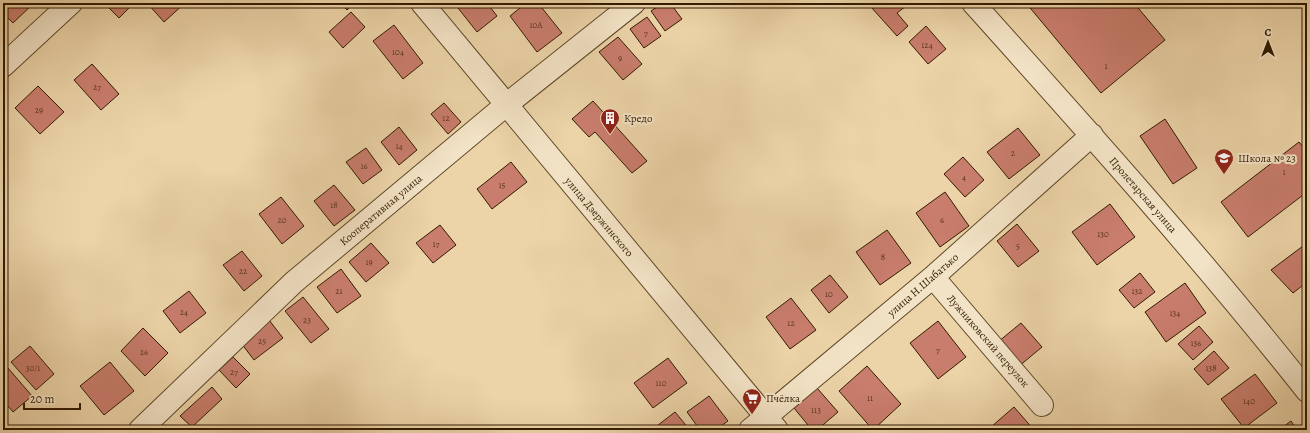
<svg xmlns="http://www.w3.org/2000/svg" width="1310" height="433" viewBox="0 0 1310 433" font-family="Alegreya,serif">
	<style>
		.building { fill: #c97d6d; stroke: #311b00 }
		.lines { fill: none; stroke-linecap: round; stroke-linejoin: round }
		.minor-casing { stroke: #60492a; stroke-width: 24 }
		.minor { stroke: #f3e3c6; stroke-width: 22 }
		.labels { text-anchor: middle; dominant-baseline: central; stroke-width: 4; stroke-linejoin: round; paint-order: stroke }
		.number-label { font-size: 9px; fill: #57341b }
		.poi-label { font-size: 11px; fill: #311b00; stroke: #f3e3c6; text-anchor: start }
		.street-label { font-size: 11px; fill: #311b00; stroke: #f3e3c6 }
	</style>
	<rect width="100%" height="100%" fill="#ecd4a8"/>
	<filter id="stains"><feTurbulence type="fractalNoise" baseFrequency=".005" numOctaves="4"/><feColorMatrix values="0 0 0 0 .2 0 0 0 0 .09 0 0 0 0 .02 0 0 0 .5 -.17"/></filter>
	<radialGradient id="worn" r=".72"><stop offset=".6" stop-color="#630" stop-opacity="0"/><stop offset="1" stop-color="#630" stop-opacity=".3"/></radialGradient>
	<path class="building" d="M3 3H34L13 23 3 13Z
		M104 3H134L119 18Z
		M149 3H185L164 22 148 4Z
		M340 3H354L347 10Z
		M454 3H487L497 16 477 32Z
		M526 3H538L562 33 537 52 510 16Z
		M663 3H670L682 19 665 31 651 11Z
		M876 3H903L906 6 897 13 908 26 897 36 871 7Z
		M1026 3H1134L1165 40 1101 93Z
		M351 12 365 27 343 48 329 32Z
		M647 17 661 36 644 48 630 29Z
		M394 25 423 63 403 79 373 41Z
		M926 26 946 49 928 64 909 42Z
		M618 37 642 64 623 80 599 52Z
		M92 64 119 94 101 110 74 80Z
		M38 86 64 112 40 134 15 108Z
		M593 101 647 161 632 173 595 132 589 137 572 119Z
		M444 103 461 122 448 134 431 114Z
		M1165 119 1197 168 1173 184 1140 136Z
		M399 127 417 150 399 165 381 142Z
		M1018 128 1040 155 1009 179 987 152Z
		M1299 142 1307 152V192L1248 237 1221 202Z
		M366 148 382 170 363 184 346 162Z
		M963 157 984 180 965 197 944 174Z
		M511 162 527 182 492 209 477 189Z
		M334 185 355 210 334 226 314 201Z
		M945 192 969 226 940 247 916 213Z
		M281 197 304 226 282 244 259 214Z
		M1110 204 1135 237 1097 265 1072 232Z
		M1017 224 1039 251 1018 267 997 241Z
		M440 225 456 245 433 263 416 243Z
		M887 230 911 263 880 285 856 252Z
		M371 243 389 263 366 282 349 262Z
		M1307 243V282L1293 293 1271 270Z
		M242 251 262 276 244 291 223 265Z
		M341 269 361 296 337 313 317 287Z
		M1140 273 1155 292 1134 308 1119 290Z
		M830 275 848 297 829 313 811 290Z
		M1185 283 1206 313 1166 342 1145 312Z
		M189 291 206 313 180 333 163 311Z
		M303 297 329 329 311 343 285 311Z
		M791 298 816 330 790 349 766 317Z
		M269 320 283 338 254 360 241 343Z
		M938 321 966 357 938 379 910 343Z
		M1021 323 1042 347 1018 367 998 342Z
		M1199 326 1213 342 1193 360 1178 344Z
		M143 328 168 353 145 376 121 351Z
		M30 346 54 374 36 390 11 362Z
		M1214 351 1229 368 1208 385 1194 369Z
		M233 357 250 374 236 388 219 370Z
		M668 358 687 383 653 408 634 383Z
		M110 362 134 391 104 415 80 386Z
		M867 366 901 404 873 430 839 391Z
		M8 368 32 396 13 412 3 400V372Z
		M1255 374 1277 403 1244 428 1221 399Z
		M212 387 222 399 192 427 180 416Z
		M817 388 838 412 817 430H812L794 408Z
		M709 396 728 421 715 430H700L687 412Z
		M1014 407 1034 430H993L991 427Z
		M675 412 690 430H654L653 429Z
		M1291 421 1297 430H1279Z"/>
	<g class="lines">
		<g class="minor-casing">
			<path id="minor" d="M422 3 777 430
				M973 3C1087 130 1201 257 1307 391
				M3 66 71 3
				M933 277 1042 405
				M140 430 294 282 506 105 634 3
				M750 430 933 277 1092 135"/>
		</g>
		<use href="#minor" class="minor"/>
	</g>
	<defs>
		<g id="building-pin" transform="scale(1)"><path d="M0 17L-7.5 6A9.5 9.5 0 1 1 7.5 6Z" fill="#8f2418" stroke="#f3e3c6"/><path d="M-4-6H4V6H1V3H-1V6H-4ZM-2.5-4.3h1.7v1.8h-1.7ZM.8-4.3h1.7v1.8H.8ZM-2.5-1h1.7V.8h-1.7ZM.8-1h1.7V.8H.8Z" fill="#fff"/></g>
		<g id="school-pin" transform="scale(1)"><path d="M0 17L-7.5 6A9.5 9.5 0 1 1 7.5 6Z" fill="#8f2418" stroke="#f3e3c6"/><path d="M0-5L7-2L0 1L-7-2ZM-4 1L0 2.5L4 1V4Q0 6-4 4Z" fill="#fff"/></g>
		<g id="supermarket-pin" transform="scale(1)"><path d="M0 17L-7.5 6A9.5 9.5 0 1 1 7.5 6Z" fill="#8f2418" stroke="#f3e3c6"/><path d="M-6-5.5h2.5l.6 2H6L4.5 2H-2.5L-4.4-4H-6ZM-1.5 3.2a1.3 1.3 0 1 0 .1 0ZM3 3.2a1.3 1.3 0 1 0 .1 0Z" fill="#fff"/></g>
	</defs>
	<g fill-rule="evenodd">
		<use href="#building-pin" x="610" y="118"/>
		<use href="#school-pin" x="1224" y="158"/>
		<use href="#supermarket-pin" x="752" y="398"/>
	</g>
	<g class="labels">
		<g class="number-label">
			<text x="536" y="25">10А</text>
			<text x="646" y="33">7</text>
			<text x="927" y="45">124</text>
			<text x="398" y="52">104</text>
			<text x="620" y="58">9</text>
			<text x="1106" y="66">1</text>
			<text x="97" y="87">27</text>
			<text x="39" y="110">29</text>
			<text x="446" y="118">12</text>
			<text x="399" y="146">14</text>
			<text x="1013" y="153">2</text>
			<text x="364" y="166">16</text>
			<text x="1284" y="172">1</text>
			<text x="964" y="177">4</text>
			<text x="502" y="185">15</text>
			<text x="334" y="205">18</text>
			<text x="282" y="220">20</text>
			<text x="942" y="220">6</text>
			<text x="1103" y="234">130</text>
			<text x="436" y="244">17</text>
			<text x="1018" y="246">5</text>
			<text x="883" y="257">8</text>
			<text x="369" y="262">19</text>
			<text x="243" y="271">22</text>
			<text x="339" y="291">21</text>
			<text x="1137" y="291">132</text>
			<text x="829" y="294">10</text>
			<text x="184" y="312">24</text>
			<text x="1175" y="313">134</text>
			<text x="307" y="320">23</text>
			<text x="791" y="323">12</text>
			<text x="262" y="341">25</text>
			<text x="1196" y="343">136</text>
			<text x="938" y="350">7</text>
			<text x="144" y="352">26</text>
			<text x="33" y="368">30/1</text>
			<text x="1211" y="368">138</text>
			<text x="234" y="372">27</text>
			<text x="661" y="383">110</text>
			<text x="870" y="398">11</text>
			<text x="1249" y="401">140</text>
			<text x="816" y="410">113</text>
		</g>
		<g class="poi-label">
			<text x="624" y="118">Кредо</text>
			<text x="1238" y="158">Школа № 23</text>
			<text x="766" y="398">Пчёлка</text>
		</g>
		<g class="street-label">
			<text transform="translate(1143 195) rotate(49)">Пролетарская улица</text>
			<text transform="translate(381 210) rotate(-40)">Кооперативная улица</text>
			<text transform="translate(599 217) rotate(50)">улица Дзержинского</text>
			<text transform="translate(923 285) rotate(-41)">улица Н.Шабатько</text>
			<text transform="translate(988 341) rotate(49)">Лужниковский переулок</text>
		</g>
	</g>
	<rect width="1310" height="433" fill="none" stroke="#ecd4a8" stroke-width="16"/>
	<rect x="4" y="4" width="1302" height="425" fill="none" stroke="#311b00" stroke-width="2"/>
	<rect x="8" y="8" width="1294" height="417" fill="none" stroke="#311b00"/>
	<g transform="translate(1268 42)" stroke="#f3e3c6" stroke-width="3" paint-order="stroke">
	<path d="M0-3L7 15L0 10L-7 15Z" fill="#311b00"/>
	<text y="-6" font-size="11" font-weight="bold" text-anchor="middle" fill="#311b00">С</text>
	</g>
	<path d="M24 403v6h56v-6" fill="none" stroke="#311b00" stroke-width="2"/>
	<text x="30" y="403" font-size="12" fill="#311b00" stroke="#f3e3c6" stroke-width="3" paint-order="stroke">20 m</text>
	<rect width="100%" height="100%" filter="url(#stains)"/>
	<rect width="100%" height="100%" fill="url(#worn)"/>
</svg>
